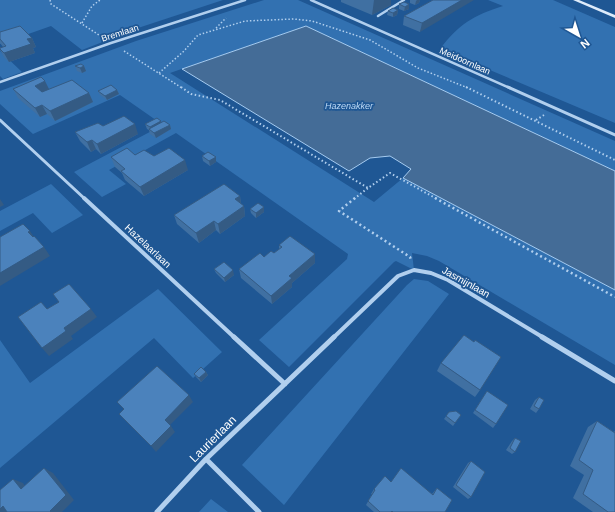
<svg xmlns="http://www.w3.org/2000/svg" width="615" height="512" viewBox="0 0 615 512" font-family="Arial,sans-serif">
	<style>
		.green { fill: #3271b1 }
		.water { fill: #446c97; stroke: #a5cbf0 }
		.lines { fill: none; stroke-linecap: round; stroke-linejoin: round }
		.path-far2 { stroke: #b1cfee; stroke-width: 1.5; stroke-dasharray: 1.5 2; stroke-linecap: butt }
		.path-far1 { stroke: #b1cfee; stroke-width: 2; stroke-dasharray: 1.5 2.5; stroke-linecap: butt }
		.path { stroke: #b1cfee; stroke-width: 2.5; stroke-dasharray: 2 3; stroke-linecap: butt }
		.minor-far3 { stroke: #b1cfee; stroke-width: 2.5 }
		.minor-far2 { stroke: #b1cfee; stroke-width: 3 }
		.minor-far1 { stroke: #b1cfee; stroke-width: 4 }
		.minor { stroke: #b1cfee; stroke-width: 5 }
		.secondary { fill: #deebfa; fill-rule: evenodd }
		.wall { fill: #4070a2 }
		.shaded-wall { fill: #345b84 }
		.building { fill: #4b82bc; stroke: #345b84 }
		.labels { text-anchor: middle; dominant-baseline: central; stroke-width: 3.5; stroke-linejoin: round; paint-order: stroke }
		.far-street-label { font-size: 9px; fill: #fff; stroke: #1f5794 }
		.far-water-label { font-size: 9px; font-style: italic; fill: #bdd9f5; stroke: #1f5794 }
		.street-label { font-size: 10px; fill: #fff; stroke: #1f5794 }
		.near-street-label { font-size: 12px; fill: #fff; stroke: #1f5794 }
	</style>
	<rect width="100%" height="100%" fill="#1f5794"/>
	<path class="green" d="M0 0H223L141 27 82 50 51 26 0 44Z
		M264 0H298L615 141V171L306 26 170 73 374 202 403 178 615 290V365L439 261 427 256 412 253 414 270 396 261 394 262 289 367 259 340 347 259 348 254 176 133 109 170 126 184 102 197 74 172 163 125 120 95 33 134 0 104V91L136 41Z
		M488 0H553L615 27V123L440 49C459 24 474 15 503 6Z
		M0 51 22 72 3 79 0 76Z
		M51 184 83 215 52 233 33 213 0 231V211Z
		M414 279 428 281 449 294 284 505 242 465 407 285Z
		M158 289 222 352 193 378 154 338 0 468V340L30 383Z
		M211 499 228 512H199Z"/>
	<path class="water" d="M306 26 615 171V290L403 178 411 169 390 156 370 158 349 171 182 69Z"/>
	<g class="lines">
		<path class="path-far2" d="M50 0 51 4 99 35
			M82 23 92 6 100 0
			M216 28 226 18
			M124 51 182 88
			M159 73 184 51 198 35 245 21 294 19 312 21 370 40 418 68 468 88"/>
		<path class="path-far1" d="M181 87 191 94 220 100 368 188 390 173 437 199
			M466 87 615 160
			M536 120 544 115
			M354 199 368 188"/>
		<path class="path" d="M355 198 339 211 410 257 411 260
			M435 198 615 297"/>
		<path class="minor-far3" d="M311 0 510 88
			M378 16 404 0
			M0 82 111 43 245 0"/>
		<path class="minor-far2" d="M508 87 615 135
			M0 120 85 199"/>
		<path class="minor-far1" d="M84 198 235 338
			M333 338 398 276 414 270 431 273 448 280 544 338"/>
		<path class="minor" d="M234 337 285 384
			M542 337 615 381
			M206 459 259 512
			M157 512 206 459 334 337"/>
		<path class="secondary" d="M573 0H579L615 15V18Z"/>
	</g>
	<path class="wall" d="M341 0H391V5L372 15 341 2Z
		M410 0H420L419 3 415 5 410 3Z
		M433 0 420 32 403 25 404 16Z
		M399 4H409V9L404 11 399 9Z
		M398 10 397 15 393 17 387 15 388 11Z
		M0 32 32 38 36 47 33 48 35 53 9 62 4 57 0 50V48L3 47 0 43Z
		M75 66H84L86 71 82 73 77 71Z
		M13 89H49L89 93 93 102 55 121 47 114 40 117 18 98Z
		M117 90 119 94 107 100 100 95 98 91Z
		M161 121V122L170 125 171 129 156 138 150 134 149 130 147 129 145 124Z
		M103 126 138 134 101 154 96 149 91 152 80 141 75 132Z
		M135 155 154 156 188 170 144 196 125 180 122 173 115 167 111 157Z
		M202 156 216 162 210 166 203 161Z
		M240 196 241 204 244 206 245 216 220 234 216 230 199 243 177 224 174 215Z
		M250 209 264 212 256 218 251 213Z
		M279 245 315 254V263L292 283V287L272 304 241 278 239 269 264 257 274 253 279 249Z
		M214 269 234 275 225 282 216 273Z
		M441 363 480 390 475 397 437 371Z
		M206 372 208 375 201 382 196 377 194 374Z
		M487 391 496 424 493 428 473 413Z
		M539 397V409L536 413 530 409 535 400Z
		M449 412 461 415 453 426 444 419Z
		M597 421 614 432 615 431V512H593L573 498 584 475 570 466 588 427Z
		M515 438V452L512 454 506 450 512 441Z
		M471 461V497L468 499 453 487 468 463Z
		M391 482 432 494 437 488 445 512H374L366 505 372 494H371L374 489Z"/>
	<path class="shaded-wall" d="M374 0H391V5L372 15Z
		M417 0H420L419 3 415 5 416 1Z
		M462 0H474L420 32 422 23Z
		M409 4V9L404 11 405 7Z
		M398 10 397 15 393 17V13Z
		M32 38 36 47 33 48 35 53 9 62 4 53 27 39Z
		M84 66 86 71 82 73 80 68Z
		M45 81 50 91 40 95 35 86Z
		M117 90 119 94 107 100 105 96Z
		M89 93 93 102 55 121 50 111Z
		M42 105 47 114 40 117 35 108Z
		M161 121 162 126 151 130 150 127Z
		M135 124 138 134 101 154 97 144Z
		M170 125 171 129 156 138 154 133Z
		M92 140 96 149 91 152 87 142Z
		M216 157V162L210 166 209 161Z
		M185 160 188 170 144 196 140 187Z
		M240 196 241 205 235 199Z
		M0 199 4 205 0 207Z
		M244 206 245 216 220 234 218 224Z
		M264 207V212L256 218V213Z
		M214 221 216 230 199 243 196 233Z
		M30 231 36 240 35 241 28 232Z
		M44 247 50 256 0 286V273Z
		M315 254V263L292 283V287L272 304 271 296 289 276Z
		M233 270 234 275 225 282 224 278Z
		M91 309 97 317 71 336 73 339 49 356 42 348 64 328Z
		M206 372 208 375 201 382 199 378Z
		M189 395 193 402 169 426 165 420Z
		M171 426 175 432 156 452 151 446Z
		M44 468 53 473 74 500 62 512H51L50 511Z
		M13 479 23 483 30 494 21 489Z
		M3 506 11 512H0V509Z"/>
	<path class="building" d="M433 0H462L422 23 404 16Z
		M404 2 409 4 405 7 399 4Z
		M393 8 398 10 393 13 388 11Z
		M20 26 32 38 27 39 31 44 4 53 0 49V48L6 46 0 39V32Z
		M81 64 84 66 80 68 75 66Z
		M41 77 45 81 35 86 42 92 72 80 89 93 50 111 42 105 35 108 13 89Z
		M111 85 117 90 105 96 98 91Z
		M124 116 135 124 97 144 92 140 87 142 75 132 98 123 103 126Z
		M157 118 161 121 150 127 145 124Z
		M164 121 170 125 154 133 149 129Z
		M127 148 135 155 144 150 154 156 169 148 185 160 140 187 121 171 125 169 111 157Z
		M208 152 216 157 209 161 202 156Z
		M224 184 240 196 235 199 244 206 218 224 214 221 196 233 174 215Z
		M258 203 264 207 256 213 250 209Z
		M23 224 30 231 28 232 33 237 34 236 44 247 0 273V237Z
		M290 236 315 254 289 276 292 278 271 296 239 269 260 253 264 257 271 251 274 253 282 247 279 245Z
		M224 262 233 270 224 278 214 269Z
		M69 284 91 309 64 328 66 331 42 348 18 317 41 302 47 309 59 302 53 294Z
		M464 335 474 342 475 340 501 357 480 390 441 363Z
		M157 366 189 395 165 420 171 426 151 446 119 414 124 409 117 402Z
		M201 367 206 372 199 378 194 374Z
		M487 391 508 405 496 424 475 410Z
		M539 397 544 400 539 409 534 406Z
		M456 411 461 415 455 423 446 416 449 412Z
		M597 421 615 433V512H608L583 494 593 470 579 460Z
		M515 438 521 441 515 452 510 448Z
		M471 461 485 472 471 497 456 485Z
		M44 468 66 495 50 511 51 512H7L3 506 0 509V490L13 479 21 489Z
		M401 468 433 495 437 488 452 500 445 512H393L392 511 391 512H380L368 501 375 490 374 489 385 476 391 482Z"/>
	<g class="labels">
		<g class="far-street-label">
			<text transform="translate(120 33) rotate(-18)">Bremlaan</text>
			<text transform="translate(465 61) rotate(24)">Meidoornlaan</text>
		</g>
		<g class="far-water-label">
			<text x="349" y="106">Hazenakker</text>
		</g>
		<g class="street-label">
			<text transform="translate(148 246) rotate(43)">Hazelaarlaan</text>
			<text transform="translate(466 282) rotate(29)">Jasmijnlaan</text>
		</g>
		<g class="near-street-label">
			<text transform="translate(213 439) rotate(-45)">Laurierlaan</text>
		</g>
	</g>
	<g transform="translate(579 36) rotate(141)" stroke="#1f5794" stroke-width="3" paint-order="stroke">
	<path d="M0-3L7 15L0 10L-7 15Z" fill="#ffffff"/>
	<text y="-6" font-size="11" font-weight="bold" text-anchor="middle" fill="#ffffff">N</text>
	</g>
</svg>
